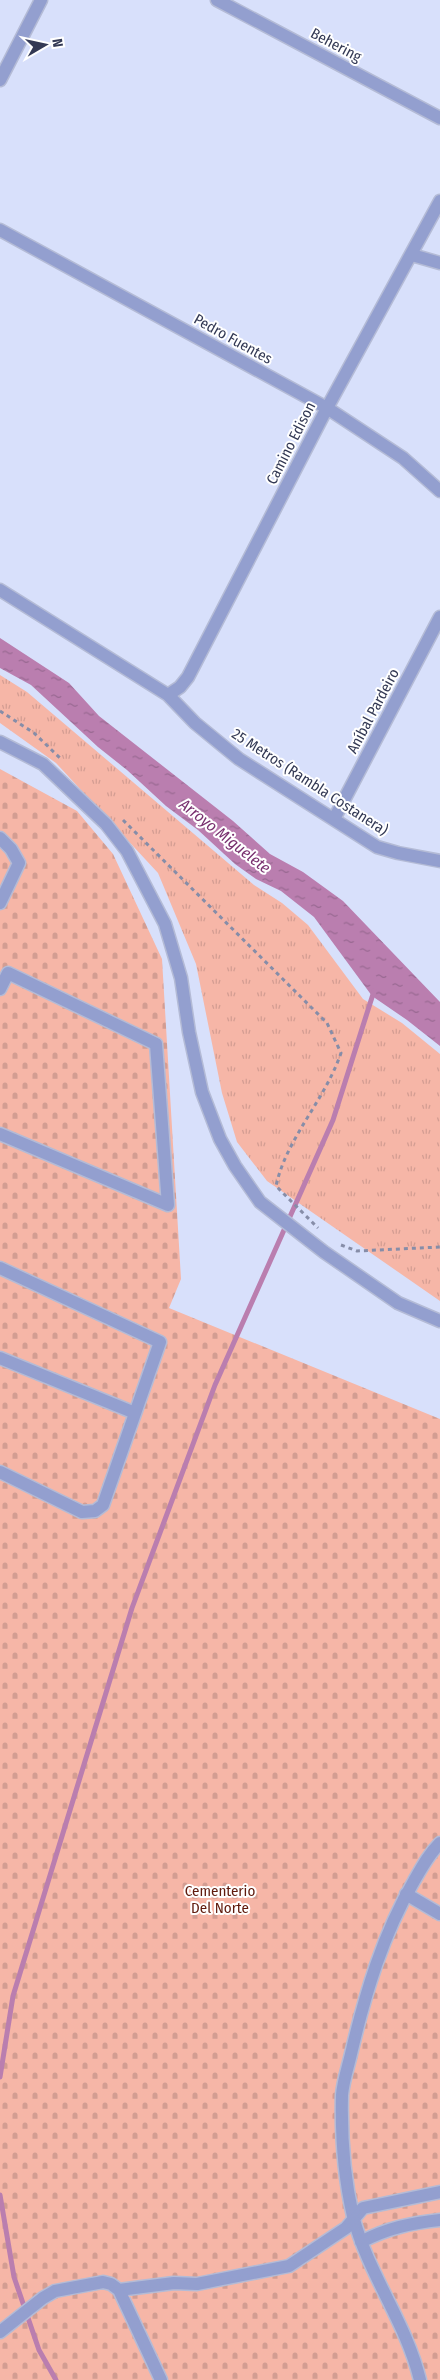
<svg xmlns="http://www.w3.org/2000/svg" width="440" height="2380" viewBox="0 0 440 2380" font-family="'Fira Sans Condensed',sans-serif">
	<style>
		.grass { fill: url(#grass-tufts) }
		.cemetery { fill: url(#cemetery-stones) }
		.water { fill: url(#water-ripples) }
		.lines { fill: none; stroke-linecap: round; stroke-linejoin: round }
		.stream { stroke: #ba7eaf; stroke-width: 5 }
		.minor-casing { stroke: #b4bbd6; stroke-width: 15 }
		.path { stroke: #868da8; stroke-width: 3; stroke-dasharray: 4 4; stroke-linecap: butt }
		.minor { stroke: #939fcf; stroke-width: 12 }
		.labels { text-anchor: middle; dominant-baseline: central; stroke-width: 4; stroke-linejoin: round; paint-order: stroke }
		.street-label { font-size: 15px; fill: #333954; stroke: #fff }
		.park-label { font-size: 15px; fill: #601b0d; stroke: #fff }
		.water-label { font-size: 16px; font-style: italic; fill: #79316f; stroke: #fff }
	</style>
	<defs>
		<pattern id="grass-tufts" width="24" height="20" patternUnits="userSpaceOnUse" patternTransform="scale(1.25)"><rect width="24" height="20" fill="#f6b6a7"/><path d="M3 7l-1-3M5 7V3M7 7l1-3M15 17l-1-3M17 17v-4M19 17l1-3" fill="none" stroke="#d39d92"/></pattern>
		<pattern id="cemetery-stones" width="16" height="16" patternUnits="userSpaceOnUse" patternTransform="scale(1.25)"><rect width="16" height="16" fill="#f6b6a7"/><path d="M2 7V4a2 2 0 0 1 4 0v3zM10 15v-3a2 2 0 0 1 4 0v3z" fill="#d39d92"/></pattern>
		<pattern id="water-ripples" width="26" height="14" patternUnits="userSpaceOnUse" patternTransform="scale(1.25)"><rect width="26" height="14" fill="#ba7eaf"/><path d="M2 4q2-2 4 0t4 0M15 11q2-2 4 0t4 0" fill="none" stroke="#986891"/></pattern>
	</defs>
	<rect width="100%" height="100%" fill="#d8e0fb"/>
	<path class="grass" d="M0 675 27 692 254 885 282 903 308 925 363 999 402 1023 440 1054V1301L267 1181 237 1142 222 1093 196 964 158 873 56 763 0 723Z"/>
	<path class="cemetery" d="M0 769 77 811 113 854 162 959 181 1279 169 1308 440 1419V2380H0Z"/>
	<path class="water" d="M0 638 69 683 99 716 233 821 270 854 303 872 343 901 440 1002V1046L407 1020 372 996 314 917 281 891 256 879 235 864 198 830 166 806 127 770 98 747 31 685 0 668Z"/>
	<g class="lines">
		<path class="stream" d="M0 2077 13 1996 132 1608 215 1385 333 1120 374 991
			M0 2195 14 2277 39 2350 56 2380"/>
		<g class="minor-casing">
			<path id="minor" d="M217 0 440 118
				M0 80 41 0
				M0 230 327 408 403 458 440 491
				M412 255 440 263
				M0 590 168 695 195 723 239 759 377 847 398 853 440 861
				M168 695 180 687 188 677 327 408 440 201
				M0 742 43 764 106 824 127 851 165 924 181 978 189 1032 202 1092 220 1139 235 1166 260 1202 324 1252 398 1303 440 1321
				M334 819 440 617
				M0 838 11 849 19 863 0 903
				M0 989 8 973 156 1044 168 1205 0 1134
				M0 1268 160 1342 103 1505 95 1511 82 1512 0 1472
				M0 1358 135 1413
				M406 1894 440 1914
				M361 2242C387 2228 412 2223 440 2220
				M119 2290 174 2283 197 2284 289 2266 346 2228 363 2208 440 2192
				M0 2332 43 2298 55 2291 103 2282 111 2284 119 2290 161 2380
				M420 2380C406 2322 368 2274 353 2216 344 2177 341 2135 342 2095 343 2082 348 2067 351 2054 365 1994 383 1934 414 1881 422 1867 429 1854 440 1843"/>
		</g>
		<path class="path" d="M0 711 34 733 60 758
			M123 820 327 1023 341 1053C325 1100 286 1139 276 1186L318 1228
			M341 1245 357 1251 440 1247"/>
		<use href="#minor" class="minor"/>
	</g>
	<g class="labels">
		<g class="street-label">
			<text transform="translate(336 45) rotate(28)">Behering</text>
			<text transform="translate(233 339) rotate(29)">Pedro Fuentes</text>
			<text transform="translate(291 443) rotate(-63)">Camino Edison</text>
			<text transform="translate(373 711) rotate(-62)">Aníbal Pardeiro</text>
			<text transform="translate(310 782) rotate(33)">25 Metros (Rambla Costanera)</text>
		</g>
		<g class="park-label">
			<text x="220" y="1891">Cementerio<tspan x="220" dy="17">Del Norte</tspan></text>
		</g>
		<g class="water-label">
			<text transform="translate(225 836) rotate(38)">Arroyo Miguelete</text>
		</g>
	</g>
	<g transform="translate(45 45) rotate(81)" stroke="#ffffff" stroke-width="4" paint-order="stroke">
	<path d="M0-4L9 19L0 12L-9 19Z" fill="#333954"/>
	<text y="-8" font-size="14" font-weight="bold" text-anchor="middle" fill="#333954">N</text>
	</g>
</svg>
